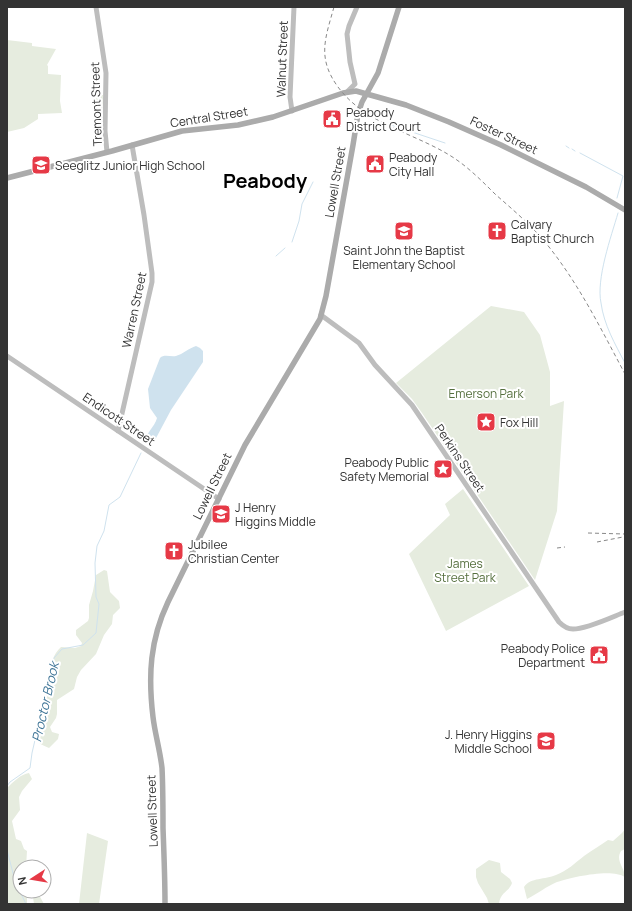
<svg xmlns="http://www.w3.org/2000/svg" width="632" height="911" viewBox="0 0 632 911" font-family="Manrope,sans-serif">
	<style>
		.green { fill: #e6ecdf }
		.water { fill: #cfe2ee }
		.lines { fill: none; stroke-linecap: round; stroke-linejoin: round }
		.stream { stroke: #cfe2ee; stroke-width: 1 }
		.secondary { stroke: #bdbdbd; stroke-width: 5 }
		.primary { stroke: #ababab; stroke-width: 5.5 }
		.rail { stroke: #888; stroke-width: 1; stroke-dasharray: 4 3; stroke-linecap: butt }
		.labels { text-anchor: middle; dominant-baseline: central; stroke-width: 4; stroke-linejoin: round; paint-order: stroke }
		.street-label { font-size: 12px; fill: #333; stroke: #fff }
		.poi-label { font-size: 12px; fill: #333; stroke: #fff; text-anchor: start }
		.park-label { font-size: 12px; fill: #56703f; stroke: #fff }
		.water-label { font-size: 13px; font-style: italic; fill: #3f7597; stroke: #fff }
		.town-label { font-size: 20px; font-weight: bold; fill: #000; stroke: #fff }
	</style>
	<rect width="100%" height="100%" fill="#fff"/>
	<path class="green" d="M7 40 32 43V46L56 49 47 65 48 66V74L61 75 60 101 62 113 38 114V119L24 128 7 132Z
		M94 95H103L102 109 95 112Z
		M491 306 524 312 540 335 550 372V406L564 401 557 511 535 580 422 413 412 399 396 383Z
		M463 489 529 586 446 631 409 554 450 515 445 504Z
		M104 570 107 571 110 592 119 601 120 608 113 615 112 624 104 635 96 654 81 670 77 677 74 689 57 700V714L56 718 50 727 52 732 59 734 58 739 49 748C43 745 37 744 35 736 37 728 40 720 42 712 47 694 46 660 61 647L75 648 81 646 82 643 76 635V630L88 621 89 618V605L93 591 96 575Z
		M29 773 32 779 22 791 19 797 20 810 12 821 16 839 21 841 24 849 27 851 26 867H20V891H27V904H7V788C13 782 21 774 29 773Z
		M625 829V849L621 851C615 861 625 868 625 877 612 868 572 877 557 882 547 886 537 894 527 899L524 887C531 877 545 880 556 875 567 871 575 863 584 856 592 850 601 845 608 840L613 841 622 833Z
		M87 833 108 841 99 904H79Z
		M489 860 500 863 501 872 510 879 512 883C509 892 500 892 499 904H489L487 898 478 883 476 877V869Z
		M39 895 44 904H34L33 897Z"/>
	<path class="water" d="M196 346 200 348 203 351V362L171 410 155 440 150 444 146 443C144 434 155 427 157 418L150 408 148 389 160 358C164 354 170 357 176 356 183 354 189 348 196 346Z"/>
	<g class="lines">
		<path class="stream" d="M391 125 445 143
			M372 126 383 124
			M566 146 569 148
			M572 149 575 151
			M580 153 623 176 617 198
			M618 213C611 237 596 279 601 303 604 325 615 344 625 363
			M292 242 299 221 302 204 313 182
			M276 256 285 248
			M7 786 10 782 30 768 32 753 54 658 62 649 83 645 96 633 99 604 96 597 95 563 97 546 104 531 109 505 120 497 141 453
			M7 850 15 881 26 904"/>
		<path class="secondary" d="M96 7 106 73 105 131 107 152
			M347 92 355 84 350 62 347 34 349 26 357 7
			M292 111 290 97 294 7
			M321 315 359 343 375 365 412 405 559 622C563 626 567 629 573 629 587 629 612 617 625 612
			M7 356 219 499
			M118 431 152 282V273L144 215 132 145"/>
		<path class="primary" d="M7 178 112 151 182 131 238 125 273 117 343 93 356 91 406 105 449 122 501 145 586 187 625 210
			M165 904C165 879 164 854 163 828 163 808 163 788 162 768 160 750 155 734 153 717 148 675 150 640 168 602L245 445 320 319 326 296 353 145 358 114 362 102 378 73 399 7"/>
		<path class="rail" d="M334 7C325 39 317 58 338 87 366 125 416 133 454 158 469 168 482 181 495 194 512 209 530 224 545 242 578 282 601 329 625 374
			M588 533 625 534
			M597 542 623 537
			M557 548 565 547"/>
	</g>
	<defs>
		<g id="civic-square" transform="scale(1)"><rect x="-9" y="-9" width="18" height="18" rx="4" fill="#e63946" stroke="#fff"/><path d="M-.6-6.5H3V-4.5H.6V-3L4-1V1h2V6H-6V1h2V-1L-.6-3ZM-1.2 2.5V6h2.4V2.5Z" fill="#fff"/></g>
		<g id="school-square" transform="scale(1)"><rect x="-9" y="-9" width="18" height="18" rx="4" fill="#e63946" stroke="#fff"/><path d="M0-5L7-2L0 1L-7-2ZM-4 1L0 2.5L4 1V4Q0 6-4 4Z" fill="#fff"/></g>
		<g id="church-square" transform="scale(1)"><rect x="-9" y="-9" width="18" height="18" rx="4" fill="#e63946" stroke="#fff"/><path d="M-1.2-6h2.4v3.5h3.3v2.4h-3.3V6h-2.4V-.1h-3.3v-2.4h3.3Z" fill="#fff"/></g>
		<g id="sight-square" transform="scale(1)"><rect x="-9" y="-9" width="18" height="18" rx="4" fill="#e63946" stroke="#fff"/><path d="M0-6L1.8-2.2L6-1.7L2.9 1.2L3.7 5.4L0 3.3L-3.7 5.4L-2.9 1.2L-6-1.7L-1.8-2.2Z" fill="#fff"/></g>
	</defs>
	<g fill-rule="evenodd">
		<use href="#civic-square" x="332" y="119"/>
		<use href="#civic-square" x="375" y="164"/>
		<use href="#school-square" x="41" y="165"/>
		<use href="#school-square" x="404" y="231"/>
		<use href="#church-square" x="497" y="231"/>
		<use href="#sight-square" x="486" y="422"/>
		<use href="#sight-square" x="443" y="469"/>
		<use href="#school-square" x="221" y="514"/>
		<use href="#church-square" x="174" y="551"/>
		<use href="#civic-square" x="599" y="655"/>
		<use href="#school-square" x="546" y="741"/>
	</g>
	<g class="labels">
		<g class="street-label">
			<text transform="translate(282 59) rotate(-88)">Walnut Street</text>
			<text transform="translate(96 104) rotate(-92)">Tremont Street</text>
			<text transform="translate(209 117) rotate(-9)">Central Street</text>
			<text transform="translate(504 135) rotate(25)">Foster Street</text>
			<text transform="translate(335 182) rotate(-80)">Lowell Street</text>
			<text transform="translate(134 310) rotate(-78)">Warren Street</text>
			<text transform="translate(119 419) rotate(34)">Endicott Street</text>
			<text transform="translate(460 458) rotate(56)">Perkins Street</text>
			<text transform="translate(212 486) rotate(-64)">Lowell Street</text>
			<text transform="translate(152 811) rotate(-92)">Lowell Street</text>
		</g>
		<g class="poi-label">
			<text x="346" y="112">Peabody<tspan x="346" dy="14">District Court</tspan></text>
			<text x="389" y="157">Peabody<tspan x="389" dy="14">City Hall</tspan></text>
			<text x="55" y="165">Seeglitz Junior High School</text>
			<text x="511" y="224">Calvary<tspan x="511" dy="14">Baptist Church</tspan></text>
			<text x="404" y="250" text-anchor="middle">Saint John the Baptist<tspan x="404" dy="14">Elementary School</tspan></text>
			<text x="500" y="422">Fox Hill</text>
			<text x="429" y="462" text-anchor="end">Peabody Public<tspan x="429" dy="14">Safety Memorial</tspan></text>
			<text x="235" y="507">J Henry<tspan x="235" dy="14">Higgins Middle</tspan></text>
			<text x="188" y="544">Jubilee<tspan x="188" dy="14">Christian Center</tspan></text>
			<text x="585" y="648" text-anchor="end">Peabody Police<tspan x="585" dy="14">Department</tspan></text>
			<text x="532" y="734" text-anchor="end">J. Henry Higgins<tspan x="532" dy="14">Middle School</tspan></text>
		</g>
		<g class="park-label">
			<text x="486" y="393">Emerson Park</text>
			<text x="465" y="563">James<tspan x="465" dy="14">Street Park</tspan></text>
		</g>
		<g class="water-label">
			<text transform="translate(45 702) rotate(-77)">Proctor Brook</text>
		</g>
		<g class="town-label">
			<text x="265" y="180">Peabody</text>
		</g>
	</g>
	<rect width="632" height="911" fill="none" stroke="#333333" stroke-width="16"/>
	<g transform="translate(32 879) rotate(258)"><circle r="19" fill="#ffffff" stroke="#adadad"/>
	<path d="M0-3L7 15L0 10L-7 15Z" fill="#e63946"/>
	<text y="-6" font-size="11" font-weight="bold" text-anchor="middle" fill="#333333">N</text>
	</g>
</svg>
